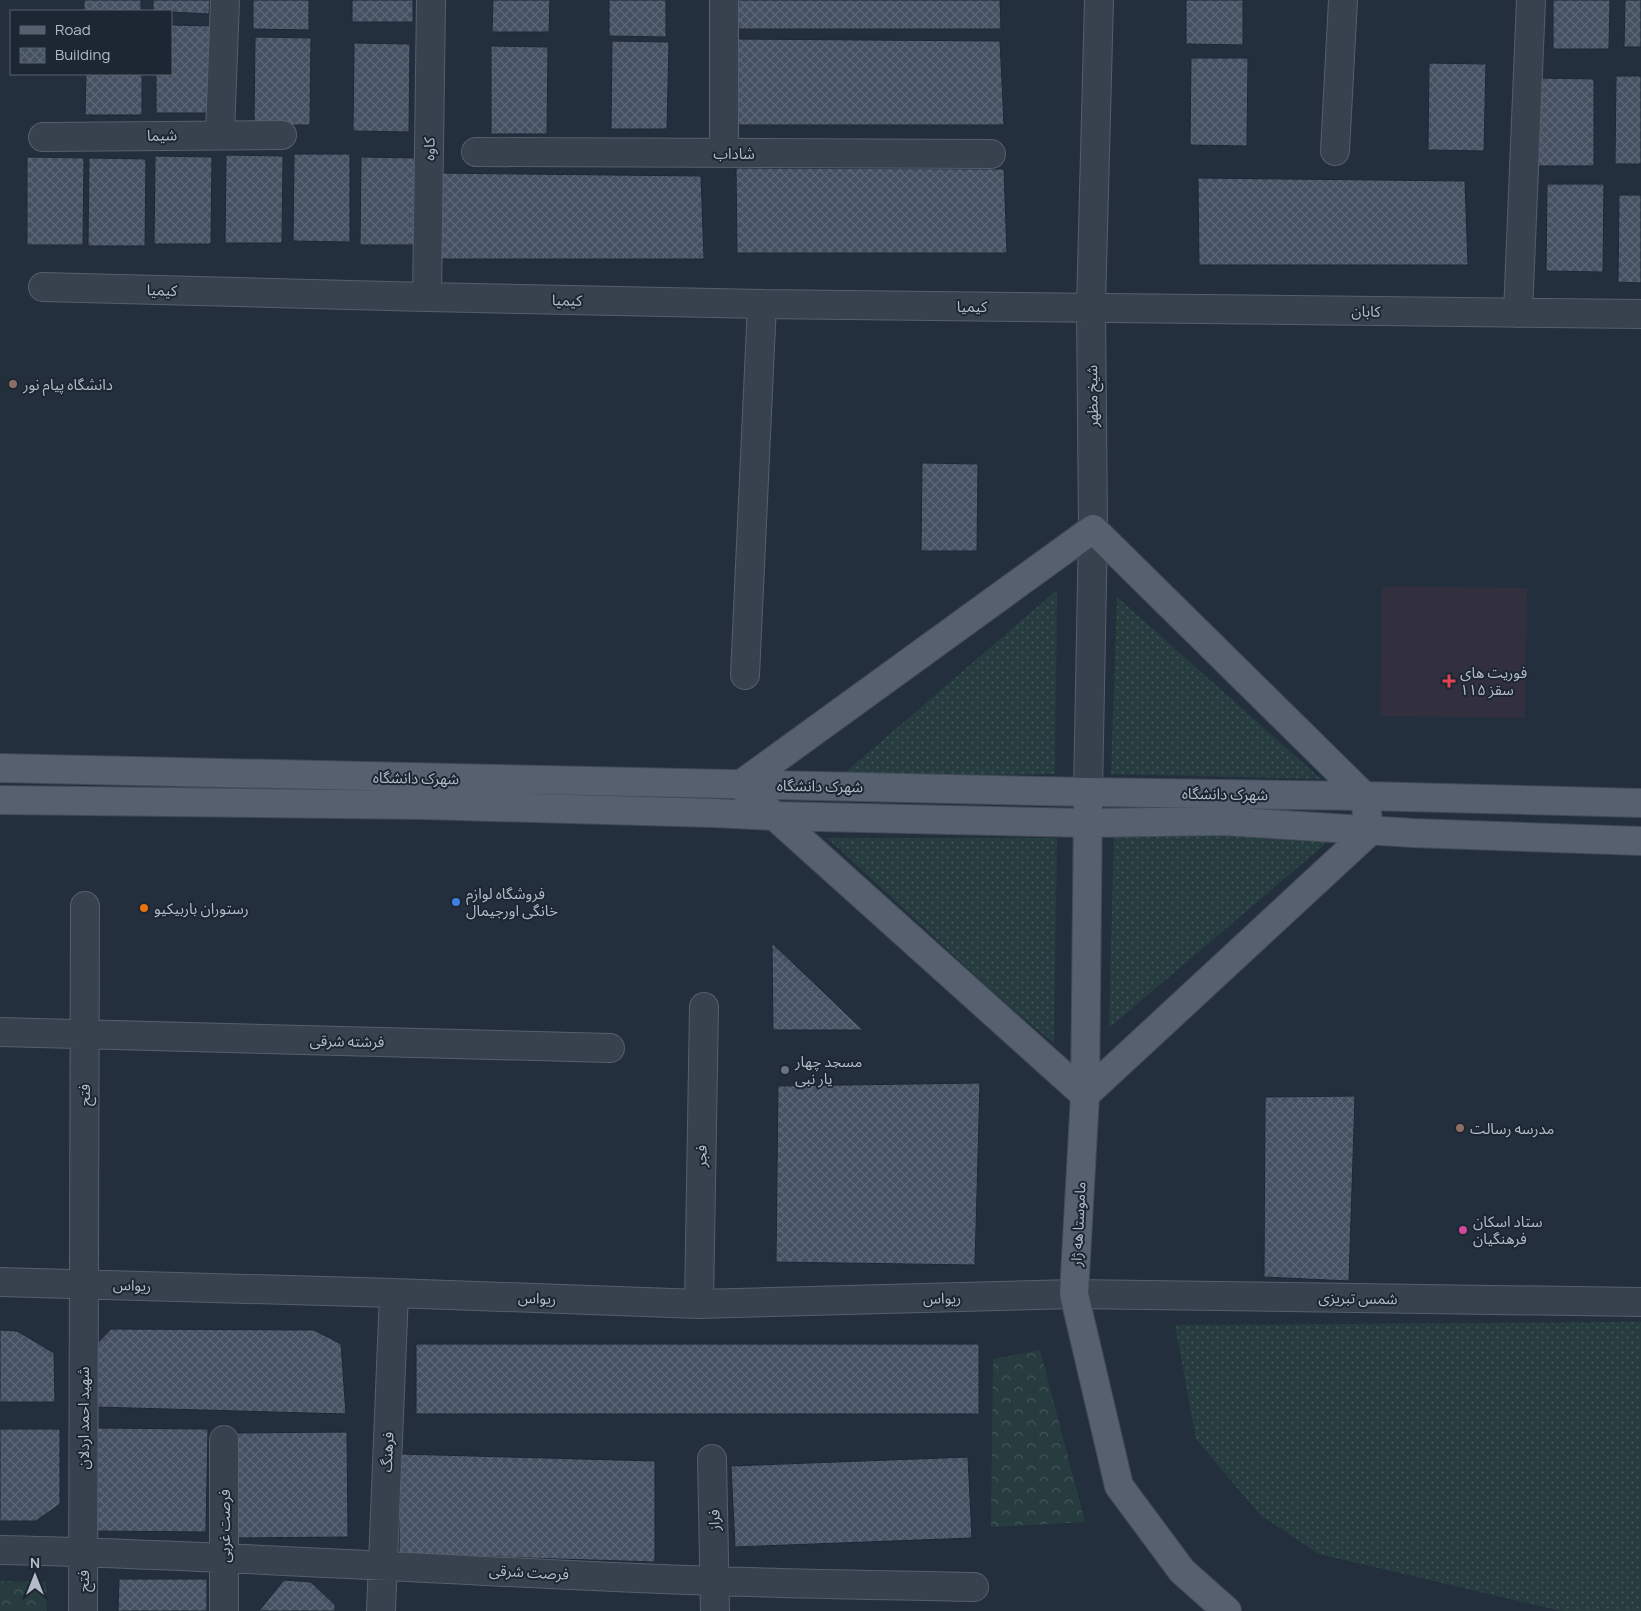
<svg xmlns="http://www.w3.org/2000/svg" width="1641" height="1611" viewBox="0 0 1641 1611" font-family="Manrope,'Noto Sans Arabic',sans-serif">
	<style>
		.medical { fill: #32303f }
		.grass { fill: url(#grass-dots) }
		.forest { fill: url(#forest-crowns) }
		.building { fill: url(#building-cross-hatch); stroke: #1f2835 }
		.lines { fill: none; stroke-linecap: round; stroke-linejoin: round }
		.minor-casing { stroke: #565f6c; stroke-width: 30 }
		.major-casing { stroke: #414a57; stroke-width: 30 }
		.minor { stroke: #38414e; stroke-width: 28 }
		.major { stroke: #56606e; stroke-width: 28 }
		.education-dot { fill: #8d6e63; stroke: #1d2633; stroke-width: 2 }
		.health-dot { fill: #e0444e; stroke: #1d2633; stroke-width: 2 }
		.shop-dot { fill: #3f7fe0; stroke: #1d2633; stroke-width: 2 }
		.food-dot { fill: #e8710a; stroke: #1d2633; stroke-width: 2 }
		.worship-dot { fill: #6b7280; stroke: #1d2633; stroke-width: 2 }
		.hotel-dot { fill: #d1479c; stroke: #1d2633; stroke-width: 2 }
		.labels { text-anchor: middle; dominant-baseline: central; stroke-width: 4; stroke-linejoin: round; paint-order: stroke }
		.street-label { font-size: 15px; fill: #b4bcc9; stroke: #1d2633 }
		.poi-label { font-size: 15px; fill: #b4bcc9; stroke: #1d2633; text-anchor: start }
	</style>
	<defs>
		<pattern id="grass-dots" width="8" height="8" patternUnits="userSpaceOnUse" patternTransform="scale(1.25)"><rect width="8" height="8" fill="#263c3f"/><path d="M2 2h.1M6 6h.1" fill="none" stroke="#435659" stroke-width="1.8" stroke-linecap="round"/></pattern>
		<pattern id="forest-crowns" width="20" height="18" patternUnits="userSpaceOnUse" patternTransform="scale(1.25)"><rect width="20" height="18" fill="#263c3f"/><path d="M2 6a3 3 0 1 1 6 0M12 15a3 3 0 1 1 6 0" fill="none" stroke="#435659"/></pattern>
		<pattern id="building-cross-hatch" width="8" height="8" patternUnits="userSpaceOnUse" patternTransform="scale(1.25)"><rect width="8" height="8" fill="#455162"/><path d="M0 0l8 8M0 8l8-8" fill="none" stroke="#5d6877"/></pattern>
	</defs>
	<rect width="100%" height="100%" fill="#242f3e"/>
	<path class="medical" d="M1382 586 1527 588 1525 718 1380 716Z"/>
	<path class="grass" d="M1057 590 1055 774 840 777Z
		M1117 597 1321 779 1111 774Z
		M1114 833 1337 834 1109 1028Z
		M827 838H1057L1054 1043 1011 1008Z
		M1641 1322V1611H1561L1319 1554 1260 1515 1196 1439 1175 1325Z"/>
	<path class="forest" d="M1040 1350 1085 1522 991 1527 993 1359Z
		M0 1581 46 1582 47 1611H0Z"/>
	<path class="building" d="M84 0H141V11H84Z
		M153 0H210L209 14 153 11Z
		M253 0H309V30L253 29Z
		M352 0H413V22H352Z
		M493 0H550L549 32H492Z
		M609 0H666V37L609 36Z
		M731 0H1000L1001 29H732Z
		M1186 0H1243V45L1186 44Z
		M1553 0H1610L1609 49H1553Z
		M1625 0H1641V47H1624Z
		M171 25 214 26 213 113H156V74H171Z
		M255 37 311 38 310 125H254Z
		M733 39 1000 41 1004 125H734Z
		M612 41 669 42 667 129H611Z
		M354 43 410 44 409 132 353 131Z
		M491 46 548 47 547 134H491Z
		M1191 58H1248L1247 146 1190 145Z
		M1429 63 1486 64 1484 151 1428 150Z
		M86 74H142V115H85Z
		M1616 76H1641V164H1615Z
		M1538 78 1594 79V166H1537Z
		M294 154H350V242L293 241Z
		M226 155 283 156 282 243H225Z
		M155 156 212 157 211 244H154Z
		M27 157 84 158 83 245H27Z
		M361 157 417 158V245H360Z
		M89 158 146 159 145 246H88Z
		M736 168 1004 169 1007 253H737Z
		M433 173 701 176 704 259H434Z
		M1198 178 1465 181 1468 265H1199Z
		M1547 184H1604L1603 272 1546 271Z
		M1619 195H1641V283L1618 282Z
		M922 463 978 464 977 551H921Z
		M772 943 863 1030H773Z
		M980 1083 975 1265 776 1262 778 1086Z
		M1355 1096 1349 1281 1264 1277 1265 1097Z
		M111 1329 314 1330 341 1344 346 1414 95 1407 92 1349Z
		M0 1330 17 1331 54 1353 55 1402H0Z
		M416 1344H979V1414H416Z
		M94 1428 208 1429 206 1532 93 1531Z
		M0 1429H60V1504L36 1521H0Z
		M347 1432 348 1537 236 1538 235 1433Z
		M400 1454 655 1461V1562L399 1554Z
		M968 1457 972 1538 735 1547 731 1466Z
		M119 1579H207V1611H118Z
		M284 1580 311 1582 335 1605V1611H259Z"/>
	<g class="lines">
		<g class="minor-casing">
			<path id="minor" d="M220 134 225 0
				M43 137 282 135
				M1335 151 1343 0
				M476 152 991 154
				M724 153V0
				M43 287 427 297 762 304 1641 314
				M427 297 431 0
				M1518 313 1531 0
				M745 675 762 304
				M1088 792 1093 529 1091 307 1099 0
				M0 1032 610 1048
				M0 1282 394 1293 699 1304 1074 1294 1641 1302
				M699 1304 704 1007
				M224 1440V1611
				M712 1459 715 1611
				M0 1550C238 1555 476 1573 715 1581 801 1584 888 1585 974 1587
				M83 1611 85 906
				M381 1611 394 1293"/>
		</g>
		<g class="major-casing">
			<path id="major" d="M1093 529 1364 796 1370 831 1085 1095 740 785Z
				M0 768 1088 792 1364 796 1641 803
				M0 800 424 805 714 813 774 816 1088 823 1223 821 1413 833 1641 841
				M1088 804 1085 1095 1074 1294 1119 1486 1182 1571 1227 1611"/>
		</g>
		<use href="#minor" class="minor"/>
		<use href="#major" class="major"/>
	</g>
	<g class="education-dot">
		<circle cx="13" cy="384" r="5"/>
		<circle cx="1460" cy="1128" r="5"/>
	</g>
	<path class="health-dot" d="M1446.5 673.5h5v5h5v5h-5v5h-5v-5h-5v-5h5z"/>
	<circle class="shop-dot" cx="456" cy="902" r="5"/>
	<circle class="food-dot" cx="144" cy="908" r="5"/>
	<circle class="worship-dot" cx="785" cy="1070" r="5"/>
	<circle class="hotel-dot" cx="1463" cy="1230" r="5"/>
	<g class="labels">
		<g class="street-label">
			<text transform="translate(162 135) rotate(-1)">شیما</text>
			<text transform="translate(429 149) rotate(-89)">کاوه</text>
			<text x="734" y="153">شاداب</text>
			<text transform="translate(162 290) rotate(2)">کیمیا</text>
			<text transform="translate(567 300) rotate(1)">کیمیا</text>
			<text x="972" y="306">کیمیا</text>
			<text transform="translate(1366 311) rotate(1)">کابان</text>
			<text transform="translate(1092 396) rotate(-91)">شیخ مظهر</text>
			<text transform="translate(416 778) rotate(1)">شهرک دانشگاه</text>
			<text transform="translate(820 786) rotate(1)">شهرک دانشگاه</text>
			<text transform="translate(1225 794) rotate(1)">شهرک دانشگاه</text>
			<text transform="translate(347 1041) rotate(1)">فرشته شرقی</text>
			<text transform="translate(84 1095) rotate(-90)">فتح</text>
			<text transform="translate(701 1156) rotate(-89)">فجر</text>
			<text transform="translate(1078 1224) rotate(-87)">ماموستا هه ژار</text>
			<text transform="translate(132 1285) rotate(2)">ریواس</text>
			<text transform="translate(537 1298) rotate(2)">ریواس</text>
			<text transform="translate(942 1298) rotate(-1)">ریواس</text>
			<text transform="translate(1358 1298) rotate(1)">شمس تبریزی</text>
			<text transform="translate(83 1418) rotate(-90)">شهید احمد اردلان</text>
			<text transform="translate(387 1452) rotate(-87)">فرهنگ</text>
			<text transform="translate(714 1520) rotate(-91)">فراز</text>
			<text transform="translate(224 1526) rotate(-90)">فرصت غربی</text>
			<text transform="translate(529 1572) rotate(3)">فرصت شرقی</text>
			<text transform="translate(83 1581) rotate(-90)">فتح</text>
		</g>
		<g class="poi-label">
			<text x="23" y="384">دانشگاه پیام نور</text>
			<text x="1460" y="672">فوریت های<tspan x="1460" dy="17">۱۱۵ سقز</tspan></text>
			<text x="466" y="893">فروشگاه لوازم<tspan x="466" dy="17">خانگی اورجیمال</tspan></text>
			<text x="154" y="908">رستوران باربیکیو</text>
			<text x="795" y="1061">مسجد چهار<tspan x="795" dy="17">یار نبی</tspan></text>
			<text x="1470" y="1128">مدرسه رسالت</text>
			<text x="1473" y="1221">ستاد اسکان<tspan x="1473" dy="17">فرهنگیان</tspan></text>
		</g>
	</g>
	<rect x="10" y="10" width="162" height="65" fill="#1d2633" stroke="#59626f"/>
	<rect x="20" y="26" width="25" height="8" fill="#56606e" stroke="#59626f"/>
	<text x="55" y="35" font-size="15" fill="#b4bcc9">Road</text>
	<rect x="20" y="48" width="25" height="15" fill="url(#building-cross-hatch)" stroke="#59626f"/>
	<text x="55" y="60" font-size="15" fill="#b4bcc9">Building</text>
	<g transform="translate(35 1576)" stroke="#1d2633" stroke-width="4" paint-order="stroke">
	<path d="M0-4L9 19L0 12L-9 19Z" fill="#b4bcc9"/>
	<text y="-8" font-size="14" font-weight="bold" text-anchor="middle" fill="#b4bcc9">N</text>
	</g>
</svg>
